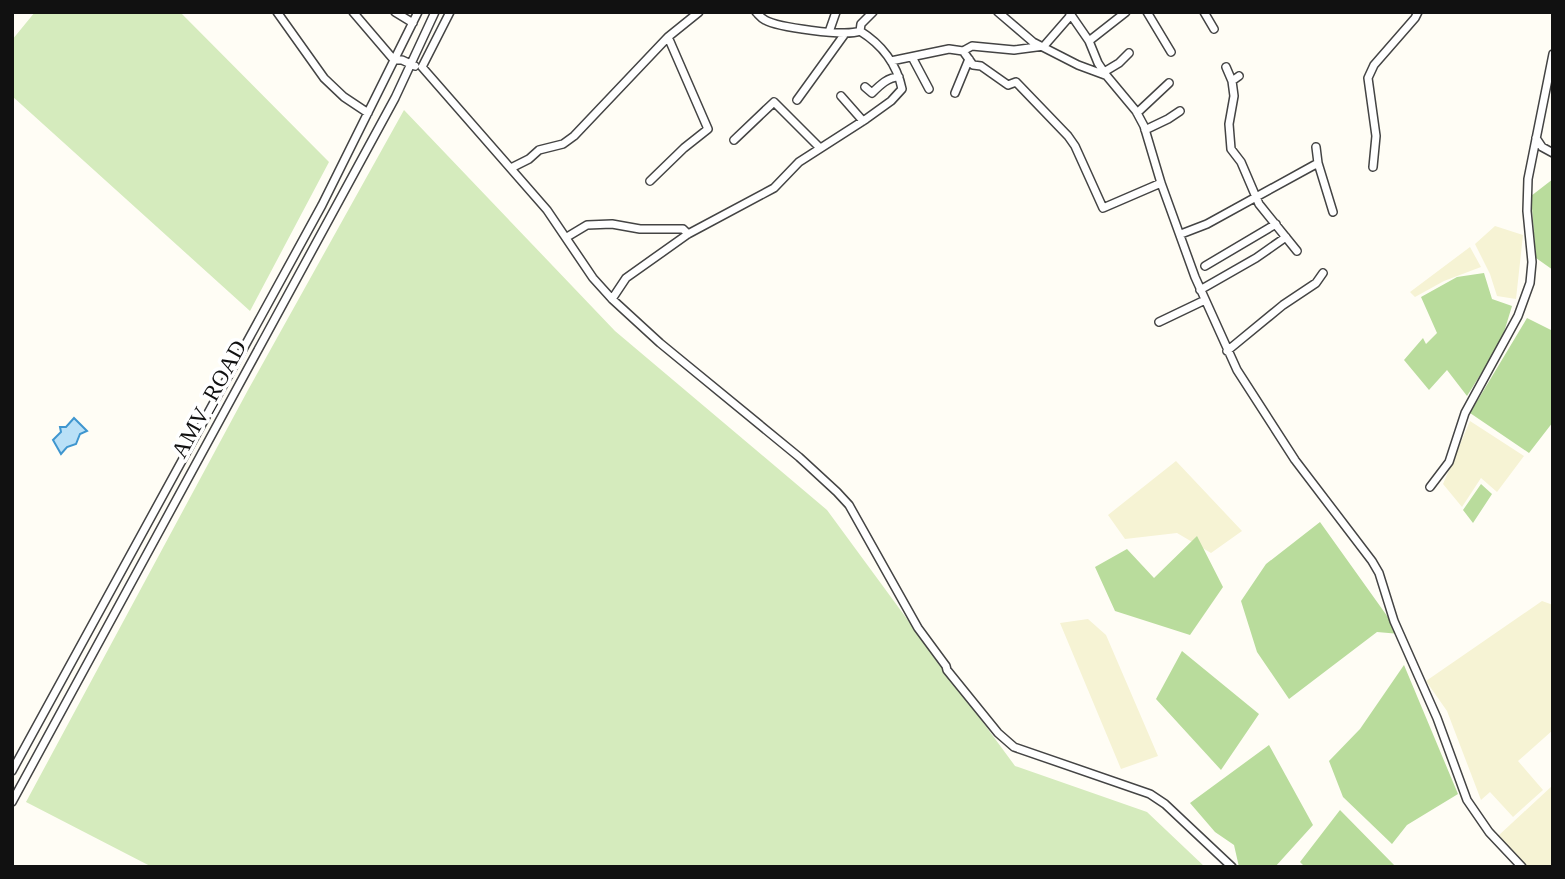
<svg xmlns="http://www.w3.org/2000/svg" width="1565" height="879" viewBox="0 0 1565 879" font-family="Georgia,serif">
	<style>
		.farmland { fill: #f6f3d4 }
		.green { fill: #d5ebbd }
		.forest { fill: #b9dc9c }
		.water { fill: #b9e0f7; stroke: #3f96cf; stroke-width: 2 }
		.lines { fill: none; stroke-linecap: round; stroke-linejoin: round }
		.minor-casing { stroke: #444; stroke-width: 10 }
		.minor { stroke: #fff; stroke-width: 7 }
		.labels { text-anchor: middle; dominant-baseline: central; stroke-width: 7; stroke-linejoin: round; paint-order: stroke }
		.street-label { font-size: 23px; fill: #111; stroke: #fff }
	</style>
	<rect width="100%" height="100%" fill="#fffdf5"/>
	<path class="farmland" d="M1495 226 1523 235 1516 299 1497 296 1490 274 1475 244Z
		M1470 247 1481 267 1444 281 1415 297 1410 292Z
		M1470 421 1524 456 1497 492 1481 478 1462 507 1443 484Z
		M1176 461 1242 531 1211 553 1177 533 1125 539 1108 515Z
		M1542 601 1553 605V730L1518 761 1543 790 1513 817 1490 792 1481 800 1447 711 1426 681Z
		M1088 619 1106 635 1158 756 1121 769 1060 623Z
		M1553 785V867H1527L1498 836Z"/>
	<path class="green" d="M35 12H180L329 162 250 311 12 96V40Z
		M404 110 615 331 827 510 1015 766 1147 812 1205 867H152L26 802 248 390Z"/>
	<path class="forest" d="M1553 179V270L1536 258 1531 196Z
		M1484 273 1492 299 1512 306 1501 342 1467 396 1447 370 1429 390 1404 360 1423 338 1426 344 1437 333 1421 297 1457 277Z
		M1527 318 1553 331V422L1529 453 1470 413Z
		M1481 484 1492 494 1473 523 1463 510Z
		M1320 522 1400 634 1377 632 1289 699 1257 652 1241 601 1266 564Z
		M1197 536 1223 587 1190 635 1115 611 1095 567 1127 549 1154 578Z
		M1182 651 1259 714 1221 770 1156 699Z
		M1404 665 1458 794 1407 825 1392 844 1343 797 1329 761 1360 729Z
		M1269 745 1313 825 1275 867H1239L1234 845 1215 832 1190 803Z
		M1340 810 1396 867H1305L1300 862Z"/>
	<path class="water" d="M74 418 87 431 80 434 76 444 67 447 61 454 53 440 61 432 60 427H66Z"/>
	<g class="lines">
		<g class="minor-casing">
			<path id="minor" d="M277 12 324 78 344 97 368 113
				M353 12 394 60H402L415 66
				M395 12 413 23
				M450 12 422 67 547 210 593 278 612 299 660 343 799 457 837 492 849 505 918 628 946 666 947 670 998 733 1014 747 1150 794 1165 804 1232 867
				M998 12 1033 42 1078 65 1105 75
				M1069 12 1089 41 1098 63 1106 75 1136 111 1144 126 1161 183 1195 277 1237 370 1295 460 1372 561 1379 573 1394 621 1437 718 1467 800 1489 832 1522 867
				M1147 12 1171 52
				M1204 12 1214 29
				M860 31 861 24 873 12
				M829 32 836 12
				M1089 41 1126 12
				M963 51 973 65 981 66 1008 85 1016 82 1068 136 1075 146 1103 208 1161 183
				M912 57 929 89
				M891 61 949 49 963 51 972 46 1014 50 1044 46 1071 15
				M1226 67 1232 81
				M1104 72 1119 63 1129 53
				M1239 76 1232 81 1234 96 1229 124 1231 149 1241 162 1259 204 1297 251
				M865 87 872 93C880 85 888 77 899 77
				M955 93 969 59
				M841 96 863 121
				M797 100 844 35
				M1137 113 1169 83
				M1145 130 1168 119 1180 111
				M1536 138 1542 147 1553 153
				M734 140 774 102 820 148
				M1316 147 1318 163
				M1373 167 1376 136 1368 78 1374 65 1415 18 1418 12
				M511 168 529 159 539 150 563 144 574 136 668 37 699 12
				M650 181 684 148 708 129 668 37
				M1181 234 1207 224 1318 163 1333 212
				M567 237 587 225 612 224 640 229H683L688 234
				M1205 266 1276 224
				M1200 290 1256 258 1286 237
				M612 299 626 278 688 234 774 188 799 162 866 119 891 101 902 89C897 64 881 44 860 31 845 37 777 27 765 20 761 18 759 15 756 12
				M1159 322 1205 300
				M1227 351 1283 305 1316 283 1323 273
				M1430 487 1449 462 1465 413 1518 316 1530 283 1532 262 1527 211 1528 179 1553 54
				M12 771 322 205 418 12
				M12 802 395 98 435 12"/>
		</g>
		<use href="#minor" class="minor"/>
	</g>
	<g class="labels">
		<g class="street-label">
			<text transform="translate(209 399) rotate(-61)">AMV_ROAD</text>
		</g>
	</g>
	<rect width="1565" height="879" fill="none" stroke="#111111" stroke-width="28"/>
</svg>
